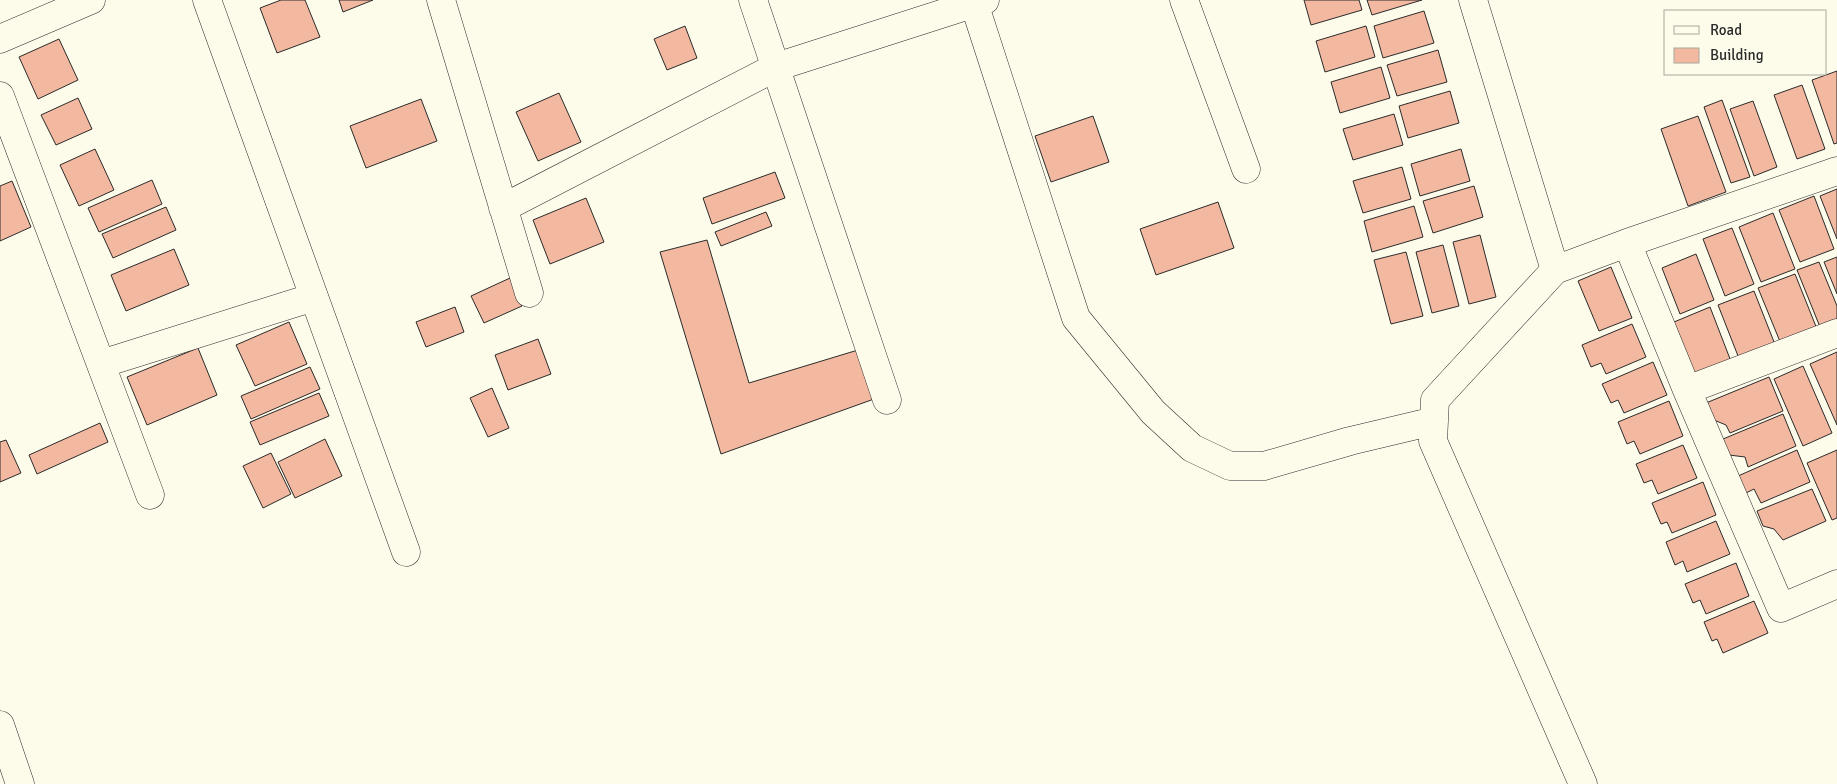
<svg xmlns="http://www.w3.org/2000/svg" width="1837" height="784" viewBox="0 0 1837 784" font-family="Signika,sans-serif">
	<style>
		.building { fill: #f2b8a0; stroke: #2b2b2b }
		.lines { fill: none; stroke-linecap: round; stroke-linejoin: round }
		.street-casing { stroke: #2b2b2b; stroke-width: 29 }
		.street { stroke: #fdfbea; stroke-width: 28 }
	</style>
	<rect width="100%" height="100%" fill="#fdfbea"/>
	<path class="building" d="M281 0H305L320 37 277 53 260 8Z
		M339 0H373L343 12Z
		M1304 0H1359L1362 10 1311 25Z
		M1367 0H1422L1372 15Z
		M1424 11 1434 43 1383 58 1374 26Z
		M685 26 697 58 667 70 654 39Z
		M1366 26 1375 57 1325 72 1316 41Z
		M59 39 78 80 38 99 19 57Z
		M1438 50 1447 82 1397 96 1387 65Z
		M1381 67 1390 98 1340 113 1331 82Z
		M1837 71V143L1834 144 1812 80Z
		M1802 85 1825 149 1797 159 1774 95Z
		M1450 91 1459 123 1408 138 1399 106Z
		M559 93 581 142 538 161 516 112Z
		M78 98 92 129 56 145 41 115Z
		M421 99 437 141 366 168 350 126Z
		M1722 100 1750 177 1731 183 1704 107Z
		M1753 101 1777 167 1754 176 1730 109Z
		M1394 114 1403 145 1353 160 1343 129Z
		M1093 116 1109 162 1051 182 1035 136Z
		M1698 116 1726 192 1688 206 1661 129Z
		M95 149 114 190 79 206 60 165Z
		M1461 149 1470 181 1420 196 1411 164Z
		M1402 167 1411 199 1363 213 1353 181Z
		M775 172 785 198 712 224 703 198Z
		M152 180 162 204 99 232 88 208Z
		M12 181 31 227 0 241V186Z
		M1474 186 1483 217 1433 233 1423 201Z
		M1837 189V239L1820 196Z
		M1814 196 1834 249 1800 262 1779 210Z
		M586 198 604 242 550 264 533 220Z
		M1218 202 1234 248 1156 275 1140 229Z
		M1414 206 1423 237 1372 252 1364 221Z
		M166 207 176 230 113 258 102 234Z
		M766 212 772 226 721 246 715 232Z
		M1773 213 1795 269 1761 282 1739 227Z
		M1732 228 1754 284 1725 296 1703 239Z
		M1480 235 1496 297 1469 304 1453 242Z
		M707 240 749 383 858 350 874 399 721 454 660 252Z
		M1443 245 1459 306 1432 313 1416 252Z
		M174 249 189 285 126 311 111 275Z
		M1406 252 1423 316 1391 324 1374 260Z
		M1696 254 1714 300 1680 314 1662 268Z
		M1837 257V294L1824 262Z
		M1819 262 1837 306V320L1820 327 1797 270Z
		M1611 267 1632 318 1599 331 1578 281Z
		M1795 274 1817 329 1781 344 1758 288Z
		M510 278 522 306 484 323 471 296Z
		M1754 291 1776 347 1740 361 1718 305Z
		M455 307 464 332 426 347 416 322Z
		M1710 307 1732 364 1696 378 1674 322Z
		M289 322 307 364 255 386 236 345Z
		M1632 324 1646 357 1606 374 1601 363 1591 367 1582 345Z
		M538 339 551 374 508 390 495 355Z
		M198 348 217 395 147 425 127 377Z
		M1837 352V425L1810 364Z
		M1653 362 1667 395 1624 413 1618 400 1611 403 1602 384Z
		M1803 366 1832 433 1803 446 1774 379Z
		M310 367 320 389 251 419 241 396Z
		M1769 377 1783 411 1730 433 1726 425 1714 420 1706 403Z
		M492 388 509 428 488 437 470 398Z
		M319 393 329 416 260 445 250 422Z
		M1669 401 1683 436 1640 454 1634 441 1627 444 1618 422Z
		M1783 414 1796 446 1748 467 1745 457 1729 455 1723 439Z
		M100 423 108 442 37 474 29 455Z
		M325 439 342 476 295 498 278 462Z
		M6 440 21 473 0 482V442Z
		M1683 445 1697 478 1658 494 1652 480 1644 483 1636 464Z
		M1797 450 1810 482 1761 503 1754 489 1746 493 1738 476Z
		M1837 450V518L1832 520 1807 463Z
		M271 453 291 494 263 508 243 466Z
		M1703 482 1716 515 1672 533 1667 522 1661 524 1652 503Z
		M1812 489 1826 521 1783 540 1774 529 1763 526 1757 511Z
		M1716 521 1730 554 1687 572 1683 561 1675 565 1666 542Z
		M1736 563 1749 596 1706 614 1700 600 1693 603 1685 584Z
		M1754 601 1768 633 1723 653 1717 639 1712 641 1704 622Z"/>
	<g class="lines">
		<g class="street-casing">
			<path id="street" d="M207 0 406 552
				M441 0 529 293
				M753 0 887 400
				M973 0 1076 318 1153 412 1192 448 1230 466H1264L1350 441 1434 421
				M1184 0 1246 169
				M1473 0 1555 270 1435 400 1433 441 1583 784
				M0 39 91 0
				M0 96 150 495
				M503 208 776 67 985 0
				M1627 243 1687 390 1781 608 1837 584
				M1555 270 1627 243 1837 171
				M101 364 314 297
				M1687 390 1837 333
				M0 725 20 784"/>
		</g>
		<use href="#street" class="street"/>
	</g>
	<rect x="1664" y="10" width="162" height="65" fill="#fdfbea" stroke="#a9a89e"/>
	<rect x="1674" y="26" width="25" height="8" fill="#fdfbea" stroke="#a9a89e"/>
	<text x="1710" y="35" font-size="15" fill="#2b2b2b">Road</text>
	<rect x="1674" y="48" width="25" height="15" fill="#f2b8a0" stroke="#a9a89e"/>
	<text x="1710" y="60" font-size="15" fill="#2b2b2b">Building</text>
</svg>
